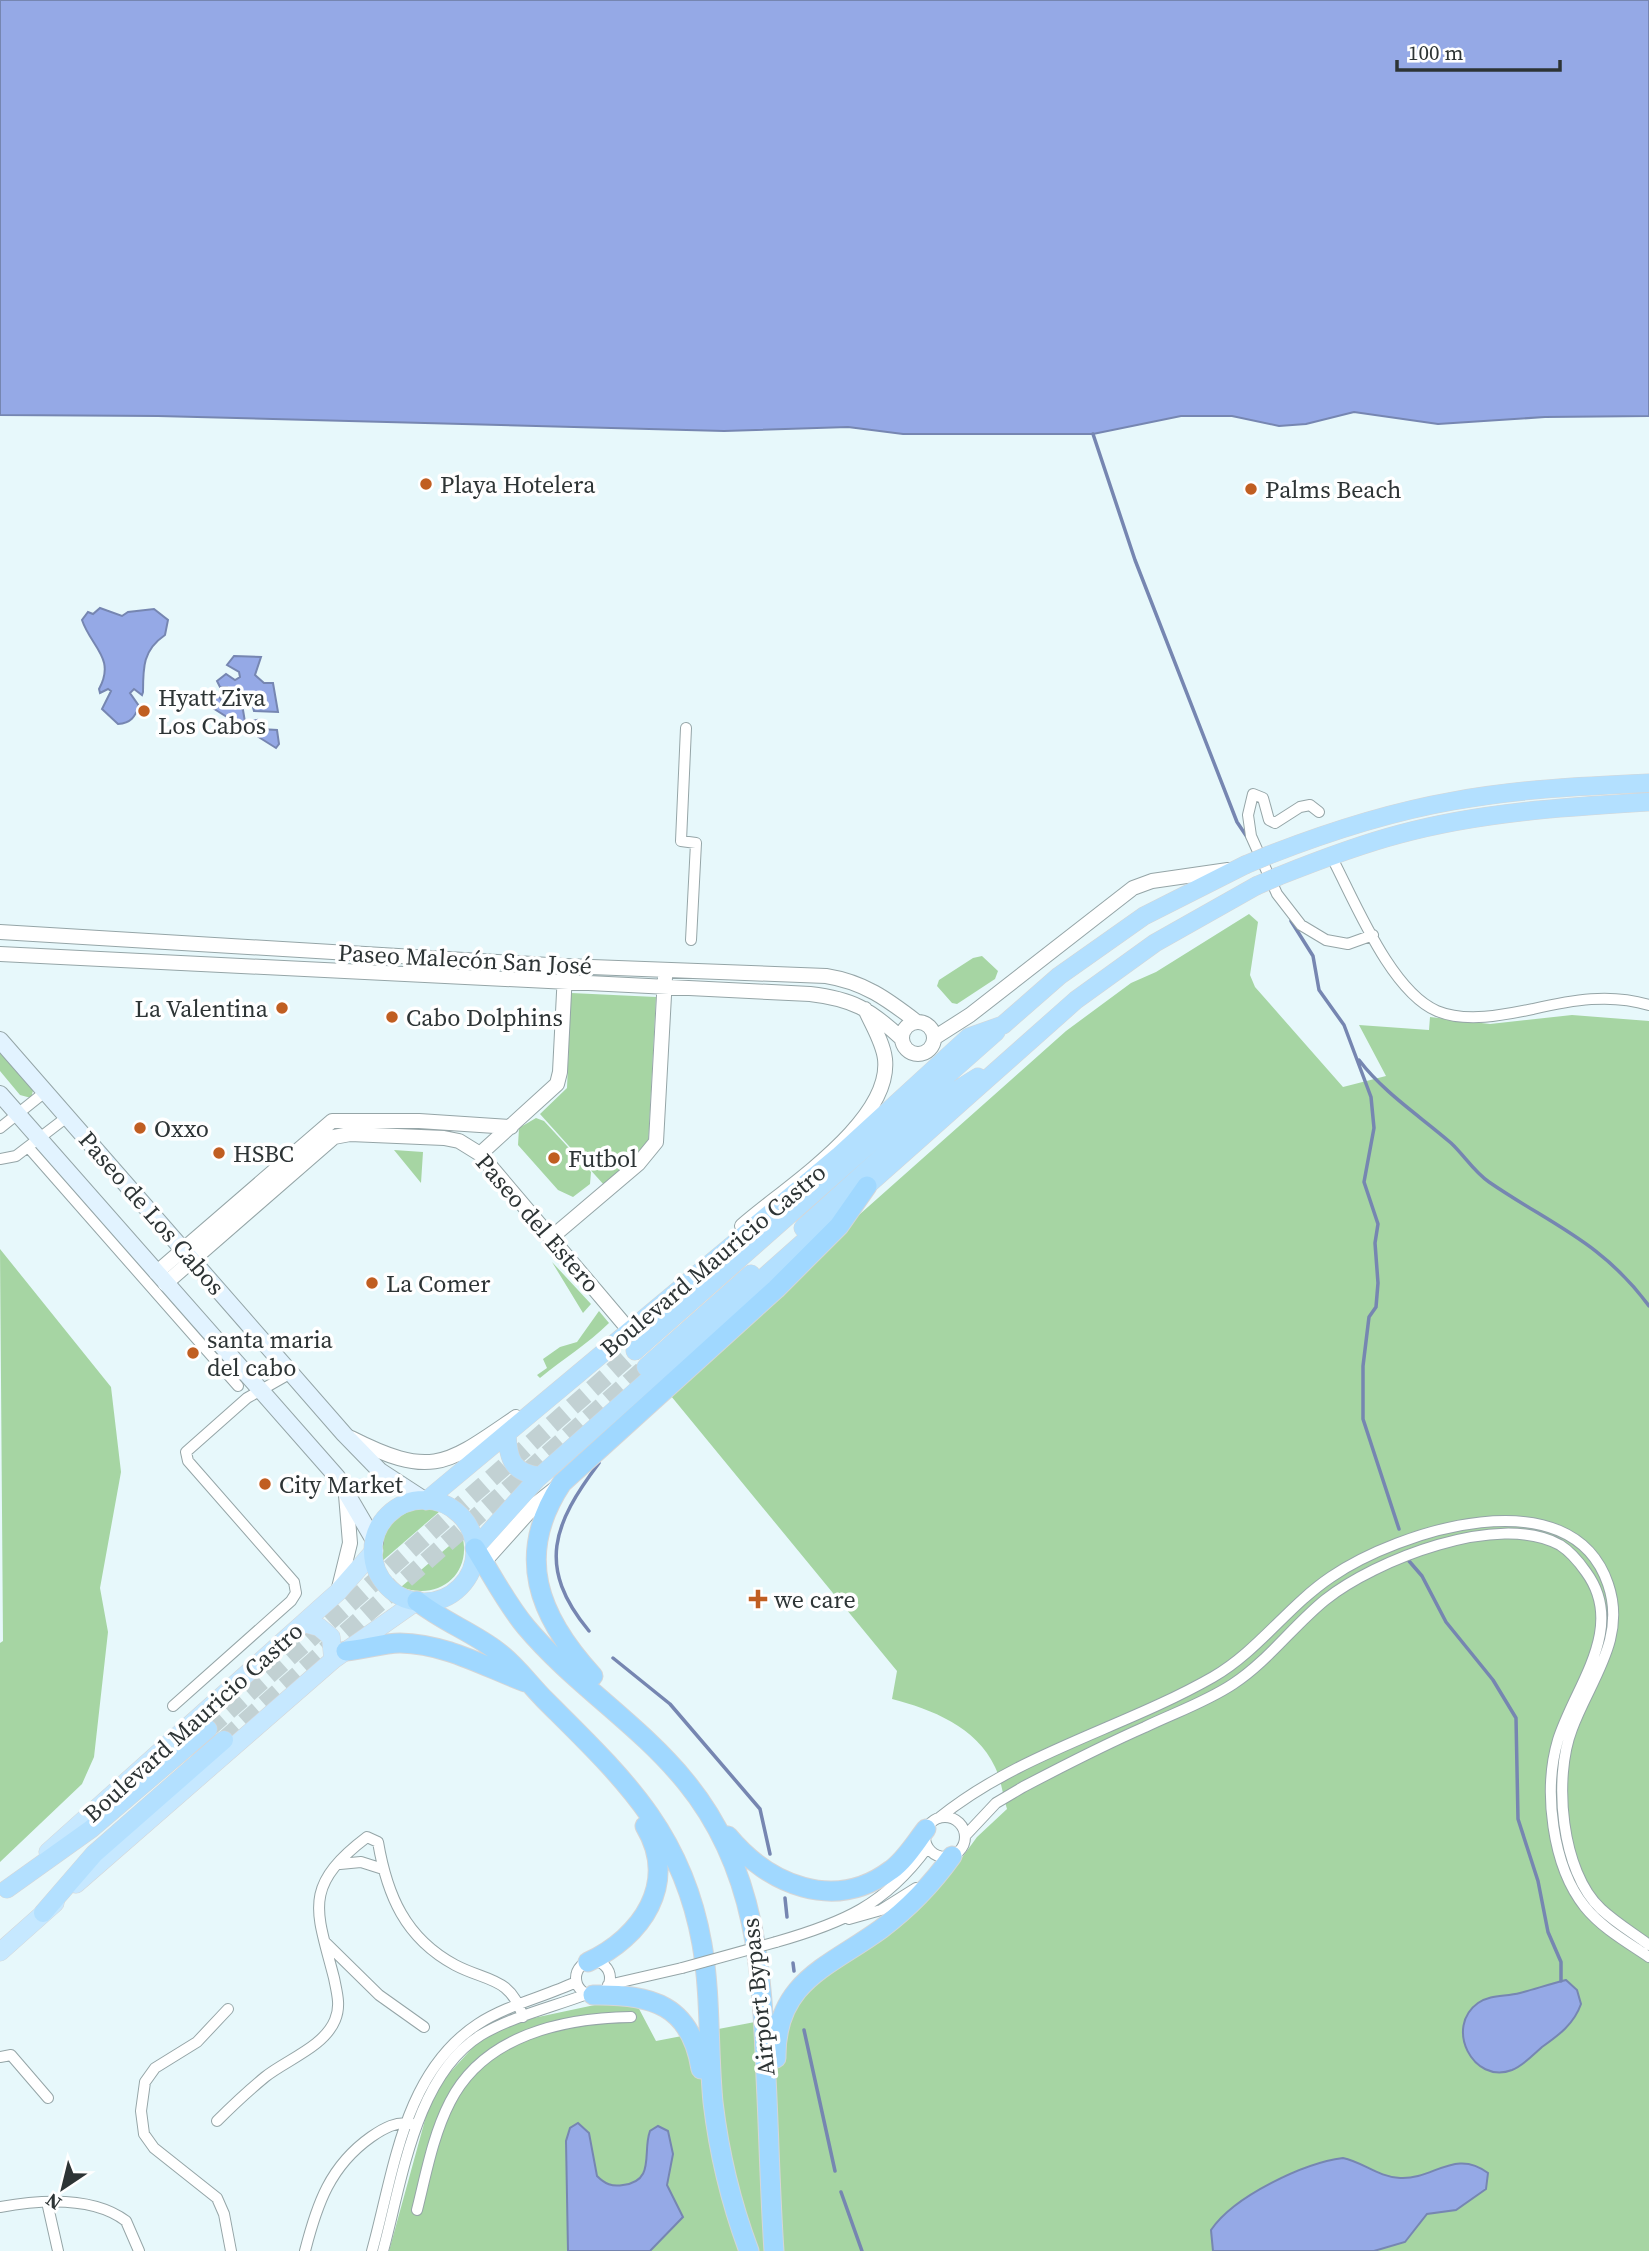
<svg xmlns="http://www.w3.org/2000/svg" width="1649" height="2251" viewBox="0 0 1649 2251" font-family="'Source Serif 4',serif">
	<style>
		.green { fill: #a6d5a3 }
		.water { fill: #95a9e6; stroke: #7686b1; stroke-width: 2 }
		.lines { fill: none; stroke-linecap: round; stroke-linejoin: round }
		.stream { stroke: #7686b1; stroke-width: 3.5 }
		.trunk-tunnel { stroke: #c2d1d3; stroke-width: 18; stroke-dasharray: 18 9; stroke-linecap: butt }
		.minor-casing { stroke: #95a5a7; stroke-width: 12 }
		.tertiary-casing { stroke: #95a5a7; stroke-width: 16 }
		.secondary-casing { stroke: #95a5a7; stroke-width: 18 }
		.primary-casing { stroke: #d5d6d7; stroke-width: 19 }
		.trunk-casing { stroke: #d5d6d7; stroke-width: 19 }
		.motorway-casing { stroke: #d5d6d7; stroke-width: 21 }
		.minor { stroke: #fff; stroke-width: 10 }
		.tertiary { stroke: #fff; stroke-width: 14 }
		.secondary { stroke: #e2f3ff; stroke-width: 16 }
		.primary { stroke: #c6e8ff; stroke-width: 18 }
		.trunk { stroke: #b3e0ff; stroke-width: 18 }
		.motorway { stroke: #a0d8ff; stroke-width: 19 }
		.minor-bridge-casing { stroke: #95a5a7; stroke-width: 12; stroke-linecap: butt }
		.trunk-bridge-casing { stroke: #d5d6d7; stroke-width: 19; stroke-linecap: butt }
		.minor-bridge { stroke: #fff; stroke-width: 10 }
		.trunk-bridge { stroke: #b3e0ff; stroke-width: 18 }
		.poi-dot { fill: #c05e21; stroke: #fff; stroke-width: 2.5 }
		.labels { text-anchor: middle; dominant-baseline: central; stroke-width: 7; stroke-linejoin: round; paint-order: stroke }
		.poi-label { font-size: 24px; fill: #2d3435; stroke: #fff; text-anchor: start }
		.street-label { font-size: 24px; fill: #2d3435; stroke: #fff }
	</style>
	<rect width="100%" height="100%" fill="#e7f8fb"/>
	<path class="green" d="M1249 914 1258 922 1250 975 1255 987 1343 1087 1386 1076 1359 1025 1429 1030 1430 1017 1490 1024 1572 1015 1649 1021V2251H389L428 2109 444 2079 476 2044 510 2023 604 2003 637 2005 656 2041 786 2016 802 1995 953 1870 977 1837 1007 1809C1003 1796 1001 1779 995 1767 977 1727 931 1709 892 1699L897 1671 671 1396 815 1254 1066 1031 1131 983 1156 972Z
		M982 956 998 971 995 979 957 1004 952 1003 937 986 939 980 973 958Z
		M571 993 656 997 648 1147 605 1186 540 1114 567 1088Z
		M0 1048 34 1087 31 1098 20 1095 0 1071Z
		M536 1118 544 1121 591 1172 590 1184 573 1197 558 1190 518 1145 519 1128Z
		M394 1150 423 1152 421 1183Z
		M0 1249 111 1387 121 1472 100 1588 108 1632 94 1757 82 1784 0 1862V1643L3 1641Z
		M552 1262 591 1304 583 1313Z
		M599 1311 609 1323C588 1344 563 1359 540 1378L537 1375 547 1368 543 1359 560 1347 577 1342Z
		M416 1507 440 1511 380 1563C374 1536 389 1513 416 1507Z
		M462 1535C473 1574 438 1602 401 1587Z"/>
	<path class="water" d="M0 0H1649V416L1545 417 1438 424 1354 412 1306 424 1279 426 1232 416H1181L1093 434H903L848 427 724 431 158 416 0 415Z
		M100 608 122 616 128 612 154 609 168 620 165 635C143 650 143 667 143 692L142 695 134 689 130 693 139 706C135 717 131 723 118 724L102 709 111 691 108 689 100 693 99 689C116 658 91 647 82 620L88 612 93 614Z
		M234 656 261 657 255 675 264 683H273L278 712 254 711 252 704 233 698 227 687H220L217 681 226 674 235 680 240 677 239 672 227 665Z
		M218 694 223 704 237 703 243 710 245 722 257 720 260 729 277 730 279 744 276 748 197 698Z
		M1566 1980 1577 1990 1581 2004C1574 2024 1559 2035 1542 2047 1533 2055 1524 2065 1512 2070 1473 2085 1444 2027 1478 2003 1491 1994 1505 1997 1520 1993 1535 1989 1550 1984 1566 1980Z
		M578 2123 589 2133 597 2176C605 2184 612 2187 623 2185 656 2181 642 2152 650 2131L658 2126 668 2131 673 2154 667 2185 683 2217 650 2251H568L566 2141 570 2128Z
		M1343 2158C1363 2162 1378 2177 1400 2178 1433 2180 1455 2148 1488 2173L1486 2189 1456 2210 1427 2214 1405 2242 1374 2251H1213L1211 2230C1234 2196 1304 2163 1343 2158Z"/>
	<g class="lines">
		<path class="stream" d="M1093 434 1135 560 1237 822 1247 837
			M1291 921 1313 956 1319 990 1344 1025 1371 1097 1374 1128 1364 1182 1378 1224 1375 1243 1378 1283 1376 1307 1369 1317 1363 1366V1419L1399 1529
			M1359 1060C1384 1093 1420 1116 1451 1143 1464 1155 1474 1172 1489 1182 1550 1224 1602 1242 1649 1306
			M1409 1561 1422 1576 1446 1622 1493 1680 1516 1718 1518 1819 1538 1881 1548 1932 1561 1962V1981
			M589 1631C536 1567 553 1524 599 1463
			M613 1658 670 1704 760 1809 770 1854
			M785 1898 787 1917
			M793 1963 794 1971
			M804 2030 835 2171
			M841 2192 862 2251"/>
		<path class="trunk-tunnel" d="M208 1729 635 1351
			M224 1740 646 1367"/>
		<g class="minor-casing">
			<path id="minor" d="M686 728 681 841 696 843 691 940
				M1319 812 1310 805 1300 807 1275 823 1269 820 1263 798 1253 794 1248 815 1251 836 1277 894 1301 925 1326 940 1348 944 1373 935
				M1330 854C1354 899 1390 991 1437 1011 1466 1023 1504 1015 1533 1009 1572 1000 1610 993 1649 1005
				M0 1128 45 1092
				M28 1147 238 1386
				M0 1159 16 1156 67 1117
				M173 1706 291 1601 296 1593 294 1582 188 1461 186 1452 247 1398 291 1373
				M925 1837a20 20 0 1 1 40 0a20 20 0 1 1-40 0Z
				M939 1818C1019 1753 1124 1728 1213 1677 1258 1651 1288 1606 1331 1577 1398 1531 1571 1475 1608 1584 1627 1639 1590 1680 1572 1729 1553 1778 1561 1872 1601 1909 1616 1923 1633 1933 1649 1945
				M965 1836 996 1803 1023 1787C1063 1766 1104 1745 1145 1727 1174 1713 1206 1702 1233 1684 1268 1661 1293 1626 1325 1600 1375 1560 1499 1511 1560 1545 1571 1552 1579 1562 1586 1572 1627 1628 1575 1686 1558 1740 1543 1790 1552 1866 1585 1907 1602 1928 1627 1942 1649 1957
				M340 1864 361 1862 383 1869
				M849 1919 881 1910 916 1888
				M325 1942 379 1995 424 2027
				M776 1942C843 1923 885 1905 927 1848
				M576 1978a17 17 0 1 1 34 0a17 17 0 1 1-34 0Z
				M608 1985 682 1968
				M228 2009 197 2042 155 2068 145 2082 141 2111 144 2134 154 2148 217 2198 224 2214 231 2251
				M0 2057 11 2055 48 2098
				M217 2121C232 2106 248 2091 265 2077 286 2060 324 2047 335 2020 341 2006 337 1993 334 1978 317 1911 301 1887 367 1837L378 1842C387 1895 405 1938 455 1965 487 1982 510 1976 523 2017
				M47 2202 58 2251
				M0 2207C39 2200 93 2196 126 2221L139 2251
				M417 2210C426 2174 433 2135 450 2102 484 2035 563 2018 631 2017
				M305 2251C317 2204 330 2166 371 2137 384 2128 396 2121 412 2124
				M372 2251C394 2172 403 2073 478 2024 507 2005 544 1997 576 1982
				M383 2251C402 2181 415 2076 481 2035 513 2016 553 2007 587 1994"/>
		</g>
		<g class="tertiary-casing">
			<path id="tertiary" d="M0 932 565 966 826 976C864 982 887 999 917 1022
				M0 954 810 994C853 999 870 1009 902 1039
				M902 1038a16 16 0 1 1 32 0a16 16 0 1 1-32 0Z
				M934 1038 970 1015 1133 888 1152 881 1228 870
				M480 1154 557 1084 560 1072 565 973
				M742 1226C785 1188 892 1122 885 1059 883 1042 872 1025 865 1009
				M552 1237 638 1164 656 1142 665 977
				M156 1273 332 1121H419L511 1127
				M165 1284 334 1137 350 1134 444 1138 459 1141 480 1154 624 1324
				M351 1438C432 1479 446 1465 516 1417
				M484 1562 537 1503 556 1488
				M338 1592 350 1543 346 1495"/>
		</g>
		<g class="secondary-casing">
			<path id="secondary" d="M0 1040 344 1434 380 1471 426 1501
				M0 1094 337 1477 375 1542"/>
		</g>
		<g class="primary-casing">
			<path id="primary" d="M304 1623 319 1627 331 1637 333 1660
				M48 1852 338 1592 374 1551
				M76 1884 333 1660 417 1601
				M0 1952 55 1903"/>
		</g>
		<g class="trunk-casing">
			<path id="trunk" d="M1269 855C1328 832 1390 812 1453 801 1518 789 1583 786 1649 783
				M1279 876C1319 860 1358 845 1400 834 1481 812 1566 807 1649 802
				M803 1228 954 1092 978 1077
				M635 1351 996 1032
				M646 1367 751 1274
				M507 1434C508 1460 513 1473 540 1476
				M373 1551a51 51 0 1 1 102 0a51 51 0 1 1-102 0Z
				M426 1501 840 1155 969 1037 1003 1025 1059 976 1144 916 1245 865
				M475 1548 537 1479 1076 1000 1155 943 1256 886
				M7 1889 91 1829 208 1729
				M43 1913 94 1854 224 1740"/>
		</g>
		<g class="motorway-casing">
			<path id="motorway" d="M475 1548C492 1575 506 1603 526 1627 574 1684 639 1724 686 1782 757 1869 762 1970 766 2077 769 2135 770 2193 774 2251
				M417 1601C442 1621 472 1632 497 1651 516 1665 529 1684 545 1700 622 1777 682 1831 702 1944 711 1996 708 2050 713 2102 719 2153 731 2203 749 2251
				M346 1651C364 1650 382 1643 400 1643 446 1644 483 1666 525 1682
				M593 1676C538 1616 514 1555 562 1483L776 1289 839 1226 867 1186
				M728 1836C768 1884 834 1913 891 1870 905 1860 915 1843 926 1829
				M588 1962C642 1937 679 1883 645 1826
				M593 1995C652 1994 691 2005 701 2069
				M776 2058C775 1981 829 1967 881 1929 909 1908 932 1884 952 1856"/>
		</g>
		<use href="#minor" class="minor"/>
		<use href="#tertiary" class="tertiary"/>
		<use href="#secondary" class="secondary"/>
		<use href="#primary" class="primary"/>
		<use href="#trunk" class="trunk"/>
		<use href="#motorway" class="motorway"/>
		<g class="minor-bridge-casing">
			<path id="minor-bridge" d="M682 1968 776 1942"/>
		</g>
		<g class="trunk-bridge-casing">
			<path id="trunk-bridge" d="M1245 865 1269 855
				M1256 886 1279 876"/>
		</g>
		<use href="#minor-bridge" class="minor-bridge"/>
		<use href="#trunk-bridge" class="trunk-bridge"/>
	</g>
	<g class="poi-dot">
		<circle cx="426" cy="484" r="7"/>
		<circle cx="1251" cy="489" r="7"/>
		<circle cx="144" cy="711" r="7"/>
		<circle cx="282" cy="1008" r="7"/>
		<circle cx="392" cy="1017" r="7"/>
		<circle cx="140" cy="1128" r="7"/>
		<circle cx="219" cy="1153" r="7"/>
		<circle cx="554" cy="1158" r="7"/>
		<circle cx="372" cy="1283" r="7"/>
		<circle cx="193" cy="1353" r="7"/>
		<circle cx="265" cy="1484" r="7"/>
		<path d="M754.5 1588.5h7v7h7v7h-7v7h-7v-7h-7v-7h7z"/>
	</g>
	<g class="labels">
		<g class="poi-label">
			<text x="440" y="484">Playa Hotelera</text>
			<text x="1265" y="489">Palms Beach</text>
			<text x="158" y="697">Hyatt Ziva<tspan x="158" dy="28">Los Cabos</tspan></text>
			<text x="268" y="1008" text-anchor="end">La Valentina</text>
			<text x="406" y="1017">Cabo Dolphins</text>
			<text x="154" y="1128">Oxxo</text>
			<text x="233" y="1153">HSBC</text>
			<text x="568" y="1158">Futbol</text>
			<text x="386" y="1283">La Comer</text>
			<text x="207" y="1339">santa maria<tspan x="207" dy="28">del cabo</tspan></text>
			<text x="279" y="1484">City Market</text>
			<text x="774" y="1599">we care</text>
		</g>
		<g class="street-label">
			<text transform="translate(465 959) rotate(3)">Paseo Malecón San José</text>
			<text transform="translate(152 1213) rotate(49)">Paseo de Los Cabos</text>
			<text transform="translate(538 1223) rotate(49)">Paseo del Estero</text>
			<text transform="translate(713 1260) rotate(-40)">Boulevard Mauricio Castro</text>
			<text transform="translate(193 1722) rotate(-42)">Boulevard Mauricio Castro</text>
			<text transform="translate(758 1997) rotate(-96)">Airport Bypass</text>
		</g>
	</g>
	<g transform="translate(63 2188) rotate(215)" stroke="#ffffff" stroke-width="5" paint-order="stroke">
	<path d="M0-5L12 26L0 18L-12 26Z" fill="#2d3435"/>
	<text y="-10" font-size="19" font-weight="bold" text-anchor="middle" fill="#2d3435">N</text>
	</g>
	<path d="M1397 60v10h163v-10" fill="none" stroke="#2d3435" stroke-width="3.5"/>
	<text x="1408" y="60" font-size="21" fill="#2d3435" stroke="#ffffff" stroke-width="5" paint-order="stroke">100 m</text>
</svg>
